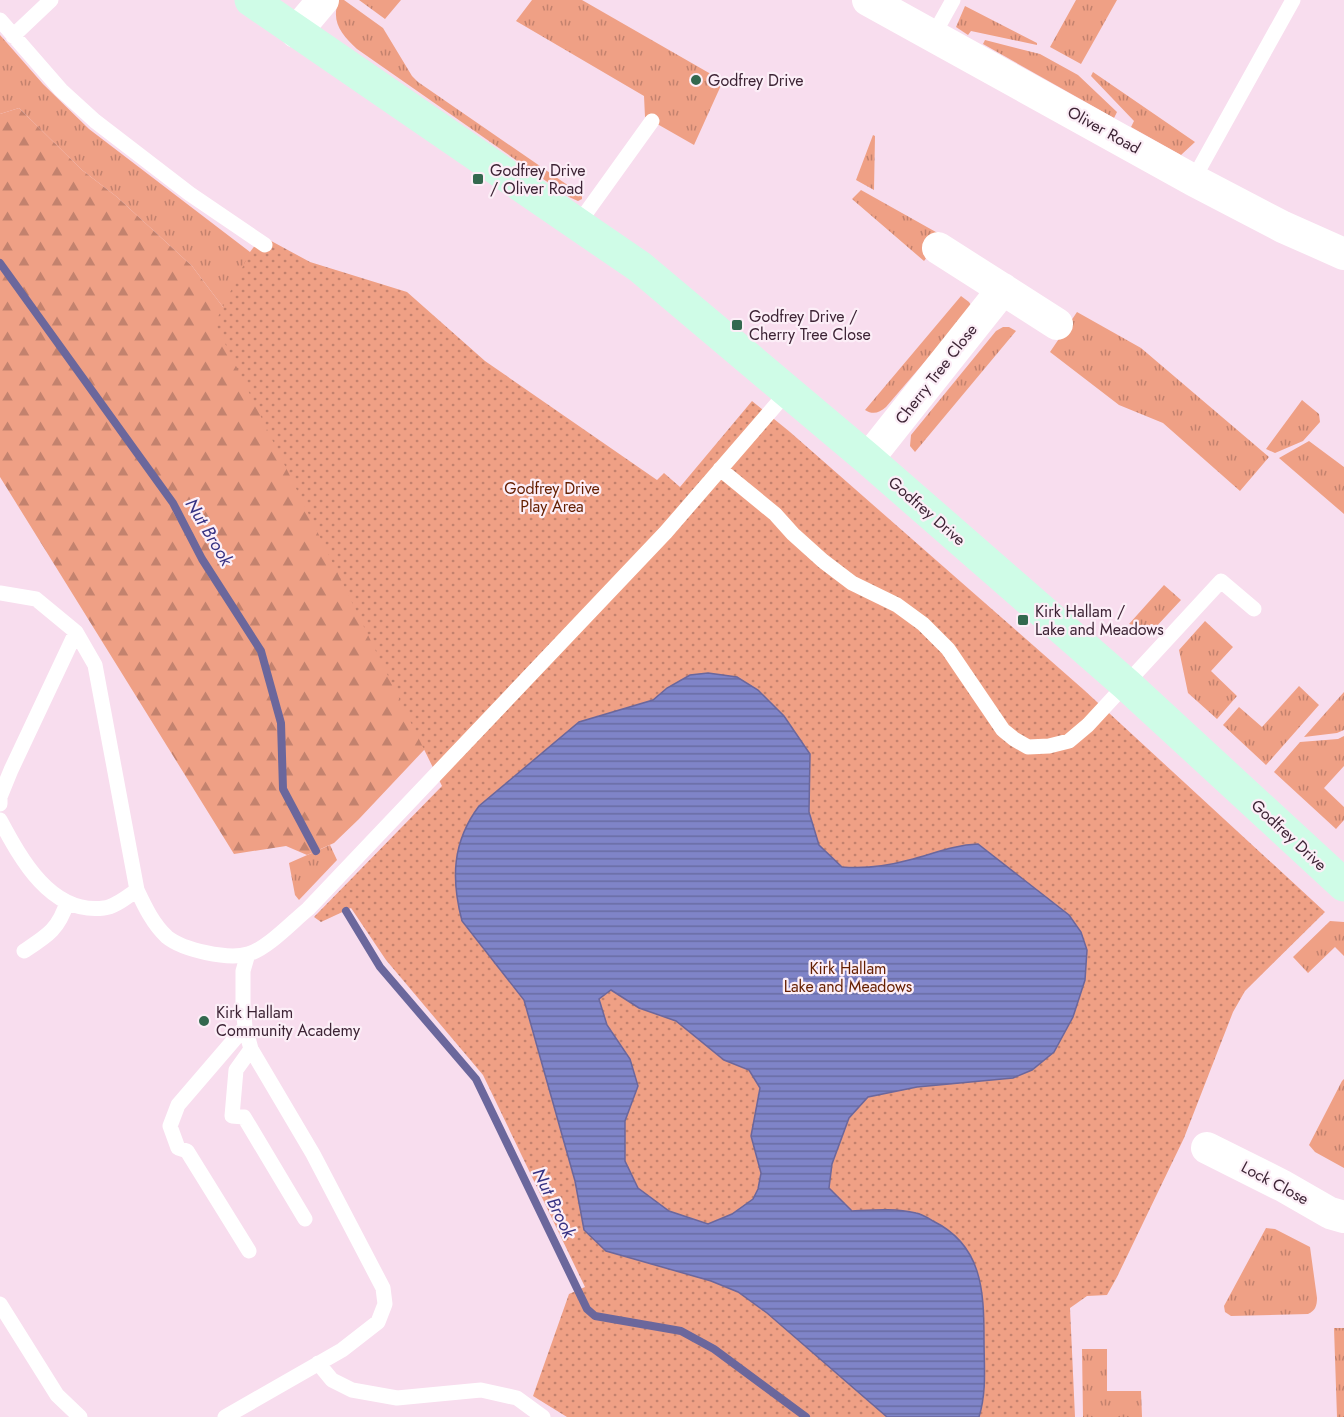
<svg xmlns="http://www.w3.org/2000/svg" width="1344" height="1417" viewBox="0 0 1344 1417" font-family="Jost,sans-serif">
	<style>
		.grass { fill: url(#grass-tufts) }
		.forest { fill: url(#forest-firs) }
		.park { fill: url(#park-dots) }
		.water { fill: url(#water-rules); stroke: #6b679c; stroke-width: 1.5; fill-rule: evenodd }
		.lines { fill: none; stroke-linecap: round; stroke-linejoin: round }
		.stream { stroke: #6b679c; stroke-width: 8 }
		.lane { stroke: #fff; stroke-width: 15 }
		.street { stroke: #fff; stroke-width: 32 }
		.secondary { stroke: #cffce7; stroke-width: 33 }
		.poi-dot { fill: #33684e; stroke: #fceef7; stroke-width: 2 }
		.labels { text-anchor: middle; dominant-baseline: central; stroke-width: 4.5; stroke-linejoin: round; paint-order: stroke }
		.poi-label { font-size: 16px; fill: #3d2435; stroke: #fceef7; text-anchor: start }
		.street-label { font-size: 16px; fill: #3d2435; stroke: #fceef7 }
		.park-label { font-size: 16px; fill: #641f01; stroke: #fceef7 }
		.water-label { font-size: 18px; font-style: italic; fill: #363283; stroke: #fceef7 }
	</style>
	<defs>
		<pattern id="grass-tufts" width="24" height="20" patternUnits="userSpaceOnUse" patternTransform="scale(1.5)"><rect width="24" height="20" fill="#efa085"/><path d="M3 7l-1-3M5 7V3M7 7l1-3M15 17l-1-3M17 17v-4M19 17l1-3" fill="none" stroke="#c3826e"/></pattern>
		<pattern id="forest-firs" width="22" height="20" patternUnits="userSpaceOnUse" patternTransform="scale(1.5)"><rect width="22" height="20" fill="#efa085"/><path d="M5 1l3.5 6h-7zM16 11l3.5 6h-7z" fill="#c3826e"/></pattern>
		<pattern id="park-dots" width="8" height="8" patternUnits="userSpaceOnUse" patternTransform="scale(1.5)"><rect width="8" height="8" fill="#efa085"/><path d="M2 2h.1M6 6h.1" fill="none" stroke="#c3826e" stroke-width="1.8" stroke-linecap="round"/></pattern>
		<pattern id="water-rules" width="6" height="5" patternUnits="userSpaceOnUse" patternTransform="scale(1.5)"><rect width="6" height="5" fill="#7f84c8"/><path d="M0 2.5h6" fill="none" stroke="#696ca3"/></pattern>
	</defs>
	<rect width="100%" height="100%" fill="#f8ddee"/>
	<path class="grass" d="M339 0H344L383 28 412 76 418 82 582 195V199L578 201 569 197 357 49C342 35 330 22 339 0Z
		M359 0H401L385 19Z
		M532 0H582L723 81 694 145 645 117 644 96 516 21Z
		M1076 0H1117L1081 64 1050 47Z
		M965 6 1037 43V45L971 31 968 35 956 27Z
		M0 35 43 84 89 129 250 252 286 292 257 352 192 266 117 197 82 170 19 108 0 114Z
		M985 40 1040 54 1078 75 1117 112 1114 118 983 44Z
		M1093 72 1195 142 1181 155 1131 127 1134 121 1091 76Z
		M873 135 875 136 874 190 856 180Z
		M861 190 943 236 924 261 852 199Z
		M961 296 969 302 971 305 970 309 886 407C879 413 873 415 865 410Z
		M1077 312 1141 348 1269 457 1240 491 1163 423 1119 405 1050 352Z
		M1003 327H1009L1016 331 915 452 910 446 911 435 996 331Z
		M1302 400 1319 414 1320 422 1303 441 1275 453 1266 449Z
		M1309 441 1344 467V514L1279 458Z
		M1164 585 1181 600 1154 629 1129 624Z
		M1205 621 1233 647 1211 671 1237 696 1217 719 1188 693 1179 650Z
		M1299 686 1319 705 1266 765 1223 725 1239 707 1262 727Z
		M1344 692V730L1337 733 1304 737Z
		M1344 736V766L1324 788 1344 807V820L1336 829 1274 772 1300 742 1338 739Z
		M330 845 337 860 299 900 295 895 289 863Z
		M1330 921 1344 922V956L1335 947 1308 973 1293 957Z
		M1344 1079V1168L1315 1152 1309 1145 1342 1081Z
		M1266 1228 1275 1229 1310 1247 1317 1298C1317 1306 1315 1311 1308 1314L1231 1316 1225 1312 1224 1306Z
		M1334 1328H1344V1417H1337Z
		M1082 1349H1107V1391H1141L1142 1417H1083Z"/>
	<path class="forest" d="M19 108 82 170 117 197 192 266 257 352 457 715 359 819 334 843 307 855 286 846 234 854 0 477V114Z"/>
	<path class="park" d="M262 236 310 262 407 292 485 361 657 480 664 473 680 487 752 401 790 432 1084 690 1325 912 1245 991 1233 1012 1184 1138 1117 1277 1107 1295 1087 1296 1070 1308 1075 1417H567L533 1396 569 1294 585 1287 483 1075 386 960 351 908 321 922 314 917 442 786 215 323 250 252Z"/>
	<path class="water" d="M708 673 737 677 758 690 784 716 810 754 809 812 819 845 842 867C865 869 887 866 909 860 933 854 953 845 978 844L1069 915 1081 932 1087 950 1085 980 1073 1017 1054 1052 1032 1070 1013 1078 917 1087 868 1097 849 1118 832 1164 829 1188 852 1211C873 1210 895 1208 916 1213 922 1214 928 1218 933 1221 982 1245 984 1290 984 1339 984 1366 987 1391 979 1417H887L767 1313 738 1292 711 1281 606 1251 584 1230 575 1181 524 1000 462 921C451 879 452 842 479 806L579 722 653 700 667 688 690 675ZM611 990 639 1008 676 1021 724 1060 749 1070 760 1088 751 1136 761 1173 758 1189 753 1199 732 1214 708 1224 669 1211 638 1188 625 1161V1121L638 1086 630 1059 607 1025 599 999Z"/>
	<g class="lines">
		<path class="stream" d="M0 263 173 503 202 559 261 651 281 723 283 789 316 851
			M346 911 380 967 476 1079 587 1309 595 1316 681 1331 714 1349 806 1417"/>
		<path class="lane" d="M0 20 61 90 95 121 190 194 265 245
			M13 36 51 0
			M933 36 953 0
			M1193 180 1293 0
			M578 224 652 121
			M720 469 775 514 793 534 823 561 852 583 897 605 923 624 948 649 1003 730 1014 739 1028 747 1049 746 1069 741 1088 725 1221 581 1254 609
			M0 593 36 599 76 632 95 665 137 890C145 907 153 924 167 937 183 950 228 960 248 954 267 949 292 922 308 909L666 532 788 391
			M0 804V797L11 770 76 632
			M0 820C21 859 51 915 104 908 115 907 128 896 137 890
			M24 951C47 936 59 929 67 902
			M245 1027 178 1105 170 1126 178 1148 187 1151 249 1251
			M251 1049 236 1070 232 1116 244 1117 305 1219
			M0 1304 57 1395 80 1417
			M318 1363 332 1380 352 1390 397 1398 481 1390 517 1398 543 1417
			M225 1417 342 1350 378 1322 385 1304 383 1288 313 1154 251 1049 245 1027 243 1004V971L248 954"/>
		<path class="street" d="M868 0 1193 180 1283 227 1344 254
			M296 32 323 0
			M938 248 1057 324
			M868 459 1003 289
			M1207 1148 1283 1186 1330 1213 1344 1217"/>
		<path class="secondary" d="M251 0 640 267 868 459 1127 685 1344 885"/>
	</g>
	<g class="poi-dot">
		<circle cx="696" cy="80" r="6"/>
		<rect x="472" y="173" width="12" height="12" rx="3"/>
		<rect x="731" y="319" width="12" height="12" rx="3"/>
		<rect x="1017" y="614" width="12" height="12" rx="3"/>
		<circle cx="204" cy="1021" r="6"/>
	</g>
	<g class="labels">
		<g class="poi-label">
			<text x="708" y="80">Godfrey Drive</text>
			<text x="490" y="170">Godfrey Drive<tspan x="490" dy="18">/ Oliver Road</tspan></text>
			<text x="749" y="316">Godfrey Drive /<tspan x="749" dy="18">Cherry Tree Close</tspan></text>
			<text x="1035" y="611">Kirk Hallam /<tspan x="1035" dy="18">Lake and Meadows</tspan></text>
			<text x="216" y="1012">Kirk Hallam<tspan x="216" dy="18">Community Academy</tspan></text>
		</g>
		<g class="street-label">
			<text transform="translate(1104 130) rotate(29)">Oliver Road</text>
			<text transform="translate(936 374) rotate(-52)">Cherry Tree Close</text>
			<text transform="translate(927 511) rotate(41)">Godfrey Drive</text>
			<text transform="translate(1289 835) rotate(43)">Godfrey Drive</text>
			<text transform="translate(1275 1183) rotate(28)">Lock Close</text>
		</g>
		<g class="park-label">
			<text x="552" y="488">Godfrey Drive<tspan x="552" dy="18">Play Area</tspan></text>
			<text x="848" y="968">Kirk Hallam<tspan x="848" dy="18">Lake and Meadows</tspan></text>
		</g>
		<g class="water-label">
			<text transform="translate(209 532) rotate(59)">Nut Brook</text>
			<text transform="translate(554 1203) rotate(64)">Nut Brook</text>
		</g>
	</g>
</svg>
